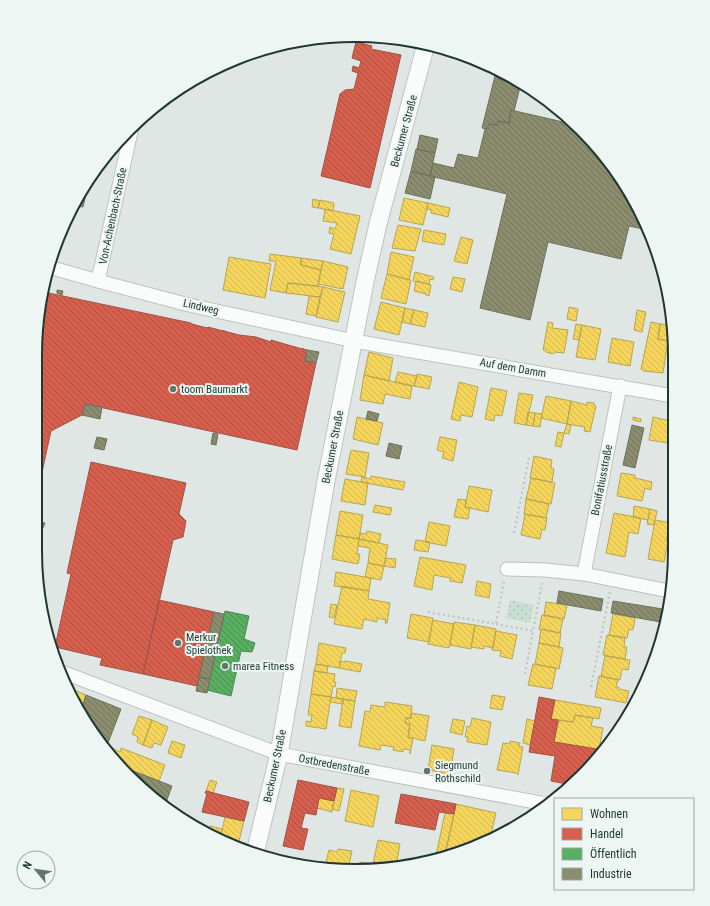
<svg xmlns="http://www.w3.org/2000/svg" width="710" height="906" viewBox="0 0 710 906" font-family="'Roboto Condensed',sans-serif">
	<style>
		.park { fill: url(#park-dots) }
		.homes { fill: url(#homes-back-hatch); stroke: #b6a650 }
		.shops { fill: url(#shops-back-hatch); stroke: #9f5445 }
		.public { fill: url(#public-back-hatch); stroke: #488a53 }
		.industry { fill: url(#industry-back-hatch); stroke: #6b725c }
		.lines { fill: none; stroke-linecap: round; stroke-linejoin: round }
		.minor-casing { stroke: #bdc3c1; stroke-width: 15 }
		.tertiary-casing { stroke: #bdc3c1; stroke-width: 19 }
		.path { stroke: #bec7c5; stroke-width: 2.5; stroke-dasharray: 2 3; stroke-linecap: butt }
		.minor { stroke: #fafbfb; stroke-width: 13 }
		.tertiary { stroke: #fafbfb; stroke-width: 17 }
		.poi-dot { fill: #637471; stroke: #edf6f2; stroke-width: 1.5 }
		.labels { text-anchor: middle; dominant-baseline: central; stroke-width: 4; stroke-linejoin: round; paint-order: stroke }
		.street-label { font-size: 11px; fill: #1f3733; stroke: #edf6f2 }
		.poi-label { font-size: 11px; fill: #1f3733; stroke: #edf6f2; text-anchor: start }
		.rim { fill: none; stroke: #1f3733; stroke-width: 2 }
	</style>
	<defs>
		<pattern id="park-dots" width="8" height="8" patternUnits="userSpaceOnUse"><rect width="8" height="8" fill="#c9dfd2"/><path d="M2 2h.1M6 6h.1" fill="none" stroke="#acc0b5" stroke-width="1.8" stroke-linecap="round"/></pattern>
		<pattern id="homes-back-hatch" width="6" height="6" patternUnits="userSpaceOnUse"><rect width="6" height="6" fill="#f6d55c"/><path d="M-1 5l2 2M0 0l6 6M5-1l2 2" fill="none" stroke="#d2b750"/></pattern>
		<pattern id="shops-back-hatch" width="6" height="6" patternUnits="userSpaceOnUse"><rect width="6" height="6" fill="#d6604d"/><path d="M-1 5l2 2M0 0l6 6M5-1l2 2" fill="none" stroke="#ad5041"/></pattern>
		<pattern id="public-back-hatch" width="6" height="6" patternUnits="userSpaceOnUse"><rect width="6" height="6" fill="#5aae61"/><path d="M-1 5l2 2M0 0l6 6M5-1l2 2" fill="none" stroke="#4a8e51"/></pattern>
		<pattern id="industry-back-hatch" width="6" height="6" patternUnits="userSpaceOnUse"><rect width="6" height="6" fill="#8c8c6e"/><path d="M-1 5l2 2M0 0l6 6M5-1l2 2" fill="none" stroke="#72735b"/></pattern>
	</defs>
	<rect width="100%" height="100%" fill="#e0e6e4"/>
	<path class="park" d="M510 600 534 605 530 623 506 618Z"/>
	<path class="homes" d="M404 198 428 203 423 225 399 220Z
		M313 199 320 201 318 208 312 207Z
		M320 200 334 203 333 211 318 208Z
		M428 203 450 208 448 217 431 213V210L427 209Z
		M325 209 360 216 351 254 330 249 334 234 329 233 330 227 335 229 337 223 323 221Z
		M398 225 421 229 415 251 392 248Z
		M424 230 446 234 444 245 422 241Z
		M461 237 473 240 467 264 454 261Z
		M391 252 414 257 409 280 387 274Z
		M270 254 301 258V265L321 270 318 286 288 283 286 293 270 290 276 261H269Z
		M229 257 271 264 265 298 223 290Z
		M301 258 323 261 321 270 301 265Z
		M323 261 348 267 343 289 318 284Z
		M415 272 434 277 433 280 430 279 429 284 413 281Z
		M387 274 411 280 406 304 381 298Z
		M453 277 465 279 462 292 450 289Z
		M416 281 431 285 429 296 426 295V294L414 291Z
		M288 283 323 287 320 297 286 293Z
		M323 287 345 292 338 322 316 317Z
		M309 296 320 297 316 316 306 314Z
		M381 302 405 308 399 335 374 329Z
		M569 307 578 309 576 321 567 319Z
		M405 308 414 310 410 324 402 322Z
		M414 310 428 313 425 327 410 324Z
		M637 310 646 312 642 332 634 330Z
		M548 322 553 323 552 328 568 330 564 353 555 352 553 354 546 352 545 350H543Z
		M651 322 660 324 658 339 668 341 663 373 644 371 641 369Z
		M576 324 582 325 579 340 573 339Z
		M660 324 671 325 668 341 658 339Z
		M582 325 601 329 595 360 576 357Z
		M612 338 634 342 630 366 608 362Z
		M369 352 393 358 389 381 364 375Z
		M398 372 417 376 414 386 395 382Z
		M417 374 432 377 429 389 414 386Z
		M364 375 412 386 410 399 385 394 383 404 360 400Z
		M459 382 478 387 472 417 461 415 460 421 451 419Z
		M491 388 507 391 502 416 495 415 494 421 485 419Z
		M519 393 533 395 526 425 514 423Z
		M546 396 571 401 567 424 541 418Z
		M571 401 587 405V402L594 403V405L596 406 590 432 584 431 585 427 567 424Z
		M528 412 535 413 533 426 526 425Z
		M535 413 542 414 540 427 533 426Z
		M357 417 383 423 378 445 353 439Z
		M633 417 641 419V422L633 420Z
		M653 417 671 421 668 443 649 440Z
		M671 422H673L672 445 667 444Z
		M567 424 571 425 569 434 564 433Z
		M558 432 564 433 561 447 555 446Z
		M440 437 457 440 453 461 442 458 444 452 437 450Z
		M351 450 369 453 365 477 346 474Z
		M534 456 552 460 551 468 554 469 552 482 530 478Z
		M621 473 635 475V478L652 482 651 490 645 488 642 501 617 496Z
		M371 476 405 482 403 490 361 482 362 477 371 479Z
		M531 478 555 483 551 504 526 499Z
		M345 479 368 483 365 505 341 501Z
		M469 486 492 490 488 512 465 507Z
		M458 499 466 500 465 507 470 508 468 519 454 517Z
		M526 499 549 504 546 518 524 514Z
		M375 505 392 508 390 515 373 512Z
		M634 506 650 509 648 520 633 517Z
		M650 509 657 511 654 525 647 524Z
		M340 511 363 515 359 539 336 535Z
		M614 513 641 518 638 534 629 532 625 557 606 553Z
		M525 514 547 518 545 530 542 529 540 539 521 535Z
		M655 520 671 523 670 536H667L666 541H668L664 562 648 559Z
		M429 522 450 526 446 546 425 542Z
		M367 531 381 534 379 543 359 539 360 533 366 534Z
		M336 535 359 539 357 554H360L358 564 332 559Z
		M359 539 388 545 384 566 368 563 370 548 358 546Z
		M416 540 430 542 428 552 414 550Z
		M420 557 466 565 462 583 450 581V578L434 575 432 590 414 586Z
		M386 558 396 559 395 568 384 566Z
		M368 563 384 566 381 580 365 577Z
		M336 572 371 578 369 591 334 586Z
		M477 581 491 584 489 598 475 595Z
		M342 586 369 591 368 599 390 603 387 623H385L386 620 377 618V622L364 619 362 629 334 624Z
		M546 602 567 605 564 619 544 615Z
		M331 604 337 605 334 618 329 617Z
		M411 614 433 618 429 642 407 638Z
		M613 614 635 618 633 630 629 629 627 638 609 635Z
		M542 615 563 619 560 633 539 629Z
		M433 620 454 624 449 648 428 644Z
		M454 622 475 625 471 649 450 645Z
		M475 625 496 629 493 648 484 646V649L471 647Z
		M541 629 561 633 559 647 539 643Z
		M496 631 517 635 512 659 500 656 501 651 492 650Z
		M607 635 625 638 624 647H627L625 659 603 655Z
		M319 643 346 648 345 653H342L339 668 316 664Z
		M539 643 563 648 559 669 535 664Z
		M605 656 630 660 628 670 622 669 620 680 601 676Z
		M340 661 344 662 345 661 362 664 360 672 339 668Z
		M316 664 328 666 327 673 314 671Z
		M533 664 556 668 552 689 528 685Z
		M314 671 335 674 334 682H336L335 687 333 686 331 697 311 694Z
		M599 676 618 680 616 687H619V689L629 691 626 703 595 697Z
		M69 688 86 695 81 711 77 709Z
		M337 688 357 691 355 701 336 698Z
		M311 694 331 697 326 729 306 726V721L311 722 312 715H308Z
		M492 695 505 697 502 710 490 708Z
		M331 697 343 699V704L330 702Z
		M343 699 355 701 351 728 339 726Z
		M555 700 601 708 599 719 575 715 573 722 551 719Z
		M385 702 412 706 411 718H406L405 723 410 724 408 737 413 739 410 754V750L403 749V752L393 750 394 747 381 745 380 750 359 746 365 711 370 712 371 705 385 707Z
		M411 713 429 716 425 741 408 737 410 724 405 723 406 718H411Z
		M575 715 593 718 591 726 603 728 599 750 554 742 559 720 573 722Z
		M139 716 152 720 143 745 137 742 138 737 132 734Z
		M472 718 491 722 487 745 467 742 468 737H465L467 726 470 727Z
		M453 719 465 721 462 735 450 732Z
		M527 719 535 721 530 745 523 743Z
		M152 720 168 727 161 745 154 743 152 748 143 745Z
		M172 741 185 745 181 758 168 753Z
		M510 741 520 743 519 746 523 747 518 775 516 773 497 770 503 743 510 744Z
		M107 745 120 752 121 748 165 765 159 781 120 766 106 748Z
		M432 745 454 749 450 774 428 770Z
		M210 780 217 782 213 793 206 791Z
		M337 788 344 789 339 811 332 809Z
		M351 790 379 796 373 827 345 821Z
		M319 798 334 801 332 812 317 808Z
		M456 804 496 813 490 838 458 852 446 850Z
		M445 813 454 814 446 850 444 857 435 860Z
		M225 817 244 821 238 845 220 839Z
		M210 826 222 829 220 839 208 834Z
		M378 840 400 844 396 866 372 869Z
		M338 849 352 851 348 869 334 866 335 864 326 862 329 850 337 852Z
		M360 862 373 864 372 869 358 871Z"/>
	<path class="shops" d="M356 42 372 46 371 49 401 55 370 188 321 176 340 94 345 90 354 89 358 73 352 71 353 66 359 68 361 61 352 58Z
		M44 292 191 323 192 324 207 328 208 327 223 331 224 330V331L239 335 256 337 271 342V340L302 349 303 348V349L307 350 305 361 316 363 297 450 85 404 82 415 51 431 35 504 36 334Z
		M91 462 186 483 179 514 186 521 183 537 173 540 143 674 100 665 102 658 55 647 71 574 67 573Z
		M159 600 214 612 197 686 143 674Z
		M539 697 555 700 551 719 558 720 554 742 603 750 581 777 572 785 551 781 555 756 529 752Z
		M298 780 337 788 334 801 319 798 316 815 305 813 301 828 308 829 303 850 283 846Z
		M206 791 249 802 244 821 202 812 207 793H205Z
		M401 794 456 804 454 814 439 812 435 830 395 823Z"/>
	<path class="public" d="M225 611 249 616 244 639 255 643 252 652 241 651 231 696 207 690Z"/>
	<path class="industry" d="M497 68 521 83 514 111 511 110 509 123 498 121 497 125 489 124 487 129 482 128Z
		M511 110 576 125 595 144 632 195 648 230 629 226 621 259 548 242 530 320 480 308 507 194 430 176 433 163 454 168 458 154 478 158 485 129H487L489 124 497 125 498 121 509 123Z
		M420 135 438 139 435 153 417 149Z
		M416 149 435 153 430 176 411 171Z
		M411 171 435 177 430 199 405 193Z
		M93 176 95 177 93 184 89 183Z
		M88 185 83 207 77 206Z
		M57 290 63 291 62 295 57 293Z
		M307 350 319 352 316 363 305 361Z
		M85 404 102 407 100 419 82 415Z
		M368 411 379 414 377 421 366 419Z
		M632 425 644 428 635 468 623 465Z
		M213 433 218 434 216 445 211 444Z
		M97 437 107 439 104 450 94 448Z
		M389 443 402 446 399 459 386 456Z
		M35 521 45 523 43 528 35 526Z
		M559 591 603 599 601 611 557 603Z
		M613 601 669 610 666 623 611 613Z
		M214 612 224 614 210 679 199 677Z
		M199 677 210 679 207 693 196 691Z
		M86 695 121 709 106 748 80 714Z
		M120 766 172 786 165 805 129 777Z"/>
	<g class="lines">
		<g class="minor-casing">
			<path id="minor" d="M49 267 98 281 189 305 354 341 673 396
				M98 281 132 127
				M620 386 584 574 669 591
				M507 569 545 570 584 574
				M62 672 279 754 546 804"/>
		</g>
		<g class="tertiary-casing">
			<path id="tertiary" d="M255 853 279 754 326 481 365 282 378 224 426 44"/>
		</g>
		<path class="path" d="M514 533 529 458
			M428 612 496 624 504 581
			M496 624 533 631 542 583
			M525 674 533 631
			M591 687 610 592"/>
		<use href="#minor" class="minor"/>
		<use href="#tertiary" class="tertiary"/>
	</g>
	<g class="poi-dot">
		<circle cx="173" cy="389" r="4"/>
		<circle cx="178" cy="643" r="4"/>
		<circle cx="225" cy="666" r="4"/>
		<circle cx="427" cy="771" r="4"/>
	</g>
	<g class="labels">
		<g class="street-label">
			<text transform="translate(404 131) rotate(-75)">Beckumer Straße</text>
			<text transform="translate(113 216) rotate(-78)">Von-Achenbach-Straße</text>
			<text transform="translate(201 307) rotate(13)">Lindweg</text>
			<text transform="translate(513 368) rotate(10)">Auf dem Damm</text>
			<text transform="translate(333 447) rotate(-79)">Beckumer Straße</text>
			<text transform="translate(602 480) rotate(-79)">Bonifatiusstraße</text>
			<text transform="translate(334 765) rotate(11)">Ostbredenstraße</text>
			<text transform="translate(275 766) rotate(-78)">Beckumer Straße</text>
		</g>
		<g class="poi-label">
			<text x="181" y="389">toom Baumarkt</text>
			<text x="186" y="637">Merkur<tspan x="186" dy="13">Spielothek</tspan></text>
			<text x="233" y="666">marea Fitness</text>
			<text x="435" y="765">Siegmund<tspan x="435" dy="13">Rothschild</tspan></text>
		</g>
	</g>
	<path d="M0 0H710V906H0ZM355 42H355A313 313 0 0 1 668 355V551A313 313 0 0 1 355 864H355A313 313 0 0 1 42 551V355A313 313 0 0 1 355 42Z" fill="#edf6f2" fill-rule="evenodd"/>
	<path class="rim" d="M355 42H355A313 313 0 0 1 668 355V551A313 313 0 0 1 355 864H355A313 313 0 0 1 42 551V355A313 313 0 0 1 355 42Z"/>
	<rect x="554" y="798" width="140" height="92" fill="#edf6f2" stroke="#9baaa6"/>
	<rect x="562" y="808" width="20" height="12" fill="#f6d55c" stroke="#9baaa6"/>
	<text x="590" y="818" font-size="12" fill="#1f3733">Wohnen</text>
	<rect x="562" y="828" width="20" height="12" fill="#d6604d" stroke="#9baaa6"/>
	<text x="590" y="838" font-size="12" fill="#1f3733">Handel</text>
	<rect x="562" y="848" width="20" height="12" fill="#5aae61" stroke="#9baaa6"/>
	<text x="590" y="858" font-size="12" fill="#1f3733">Öffentlich</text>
	<rect x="562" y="868" width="20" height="12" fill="#8c8c6e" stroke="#9baaa6"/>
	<text x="590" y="878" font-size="12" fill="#1f3733">Industrie</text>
	<g transform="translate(36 870) rotate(299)"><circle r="19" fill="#edf6f2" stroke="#9baaa6"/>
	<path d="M0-3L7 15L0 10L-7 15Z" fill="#637471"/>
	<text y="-6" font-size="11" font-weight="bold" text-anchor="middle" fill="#1f3733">N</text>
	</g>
</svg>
